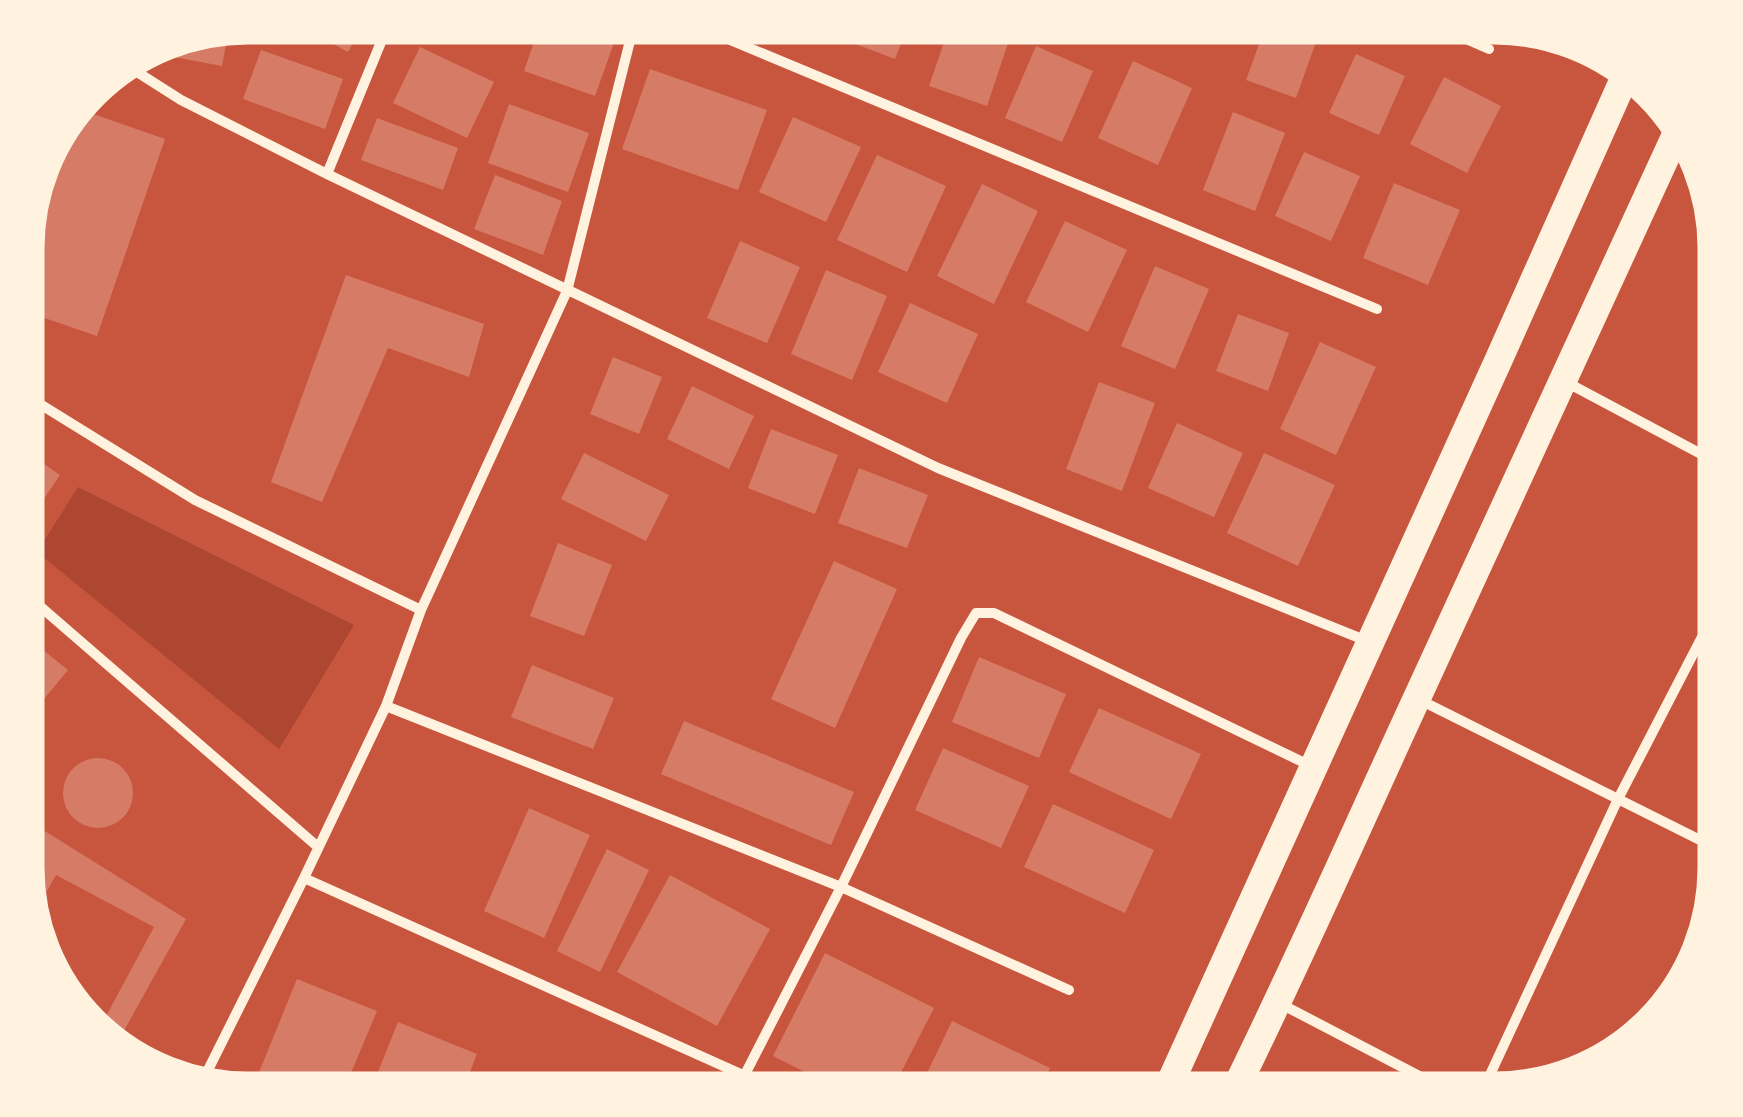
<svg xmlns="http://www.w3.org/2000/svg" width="1743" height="1117" viewBox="0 0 1743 1117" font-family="Ubuntu,sans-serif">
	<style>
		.green { fill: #ae4732 }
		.building { fill: #d67c66 }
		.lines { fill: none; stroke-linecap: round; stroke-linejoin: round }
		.minor { stroke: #fff3e0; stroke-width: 10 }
		.trunk { stroke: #fff3e0; stroke-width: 28 }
		.rim { fill: none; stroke: #fff3e0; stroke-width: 5 }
	</style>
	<rect width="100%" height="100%" fill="#c8553d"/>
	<path class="green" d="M78 487 354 625 279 749 37 552Z"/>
	<path class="building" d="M299 25H363L348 52Z
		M478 25H507L500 38Z
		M540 25H572L615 40 595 96 524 71Z
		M842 25H908L895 59 837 37Z
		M950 25H985L1011 34 987 106 929 86Z
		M1177 25H1216L1211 39Z
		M1266 25H1322L1296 98 1246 80Z
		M229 29 222 66 158 54 160 44 164 42Z
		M1036 46 1093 71 1062 142 1005 118Z
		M420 47 494 82 467 138 393 103Z
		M261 50 343 79 325 129 243 99Z
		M1356 54 1405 76 1379 135 1329 113Z
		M1133 61 1192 88 1158 165 1098 138Z
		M650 69 767 110 738 190 622 149Z
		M1444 77 1501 106 1467 173 1410 144Z
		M509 104 589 133 568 192 488 163Z
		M79 109 165 139 97 336 27 312V228L58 136Z
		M1233 112 1285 133 1255 211 1203 190Z
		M793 117 861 147 826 222 759 192Z
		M377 118 458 148 443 190 361 160Z
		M1304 152 1360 176 1331 241 1275 216Z
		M877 155 946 186 907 272 837 240Z
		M495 175 562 201 543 255 474 229Z
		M1394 183 1460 210 1428 285 1363 258Z
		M982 184 1038 211 994 304 937 276Z
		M1065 221 1127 250 1088 332 1026 302Z
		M740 241 800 267 767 343 707 318Z
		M1155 266 1209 289 1175 369 1121 346Z
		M826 270 887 296 852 380 791 354Z
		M346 275 484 324 469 377 388 348 322 502 271 482Z
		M910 303 978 334 947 403 878 372Z
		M1238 314 1289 333 1268 391 1216 371Z
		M1320 342 1376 367 1336 455 1280 429Z
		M613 357 662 377 639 434 590 414Z
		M1099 382 1155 403 1122 491 1066 469Z
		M692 386 754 416 729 469 667 439Z
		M1177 423 1243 453 1214 517 1148 488Z
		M771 429 838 455 815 514 748 488Z
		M27 452 60 475 27 524Z
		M584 453 669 495 646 541 561 499Z
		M1264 453 1335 485 1298 566 1227 533Z
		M859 468 928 495 907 548 838 523Z
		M558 543 612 565 584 636 530 616Z
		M834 561 897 589 835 728 771 699Z
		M27 637 68 670 39 705 27 696Z
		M979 657 1066 694 1039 758 952 722Z
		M532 665 614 698 593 749 511 717Z
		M1099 708 1201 754 1171 819 1069 772Z
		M684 721 854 792 831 845 661 774Z
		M943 748 1029 786 1001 848 915 810Z
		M63 793a35 35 0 1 1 70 0a35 35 0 1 1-70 0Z
		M1053 804 1154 850 1125 913 1024 867Z
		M529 808 590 835 544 938 484 911Z
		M27 820 186 919 116 1045 83 1010 104 1020 154 927 56 875 33 916 27 897Z
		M607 849 649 870 600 972 557 951Z
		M670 875 770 929 717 1026 617 972Z
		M825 953 934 1008 891 1092H845L773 1056Z
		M297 979 377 1011 343 1092H251Z
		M952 1021 1050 1068 1039 1092H918Z
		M398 1022 477 1054 462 1092H370Z
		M514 1072 559 1092H504Z"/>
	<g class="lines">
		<path class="minor" d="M694 25 1377 309
			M1434 25 1489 49
			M126 65 181 100 327 174 938 468 1367 641
			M327 174 388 25
			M1566 382 1718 463
			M27 396 195 500 421 610
			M27 595 318 847
			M1418 699 1718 849
			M386 706 841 887 1069 990
			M304 878 781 1092
			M1279 1003 1450 1092
			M204 1078 304 878 386 706 421 610 567 291 634 25
			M736 1092 841 887 961 638 976 613H994L1313 767
			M1482 1092 1618 799 1718 606"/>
		<path class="trunk" d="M1166 1092 1499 359 1627 72
			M1234 1092C1298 962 1356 830 1416 700 1504 509 1593 319 1679 128"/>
	</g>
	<path d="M0 0H1743V1117H0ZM248 42H1494A206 206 0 0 1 1700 248V868A206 206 0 0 1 1494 1074H248A206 206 0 0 1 42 868V248A206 206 0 0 1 248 42Z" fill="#fff3e0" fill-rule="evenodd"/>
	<path class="rim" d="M248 42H1494A206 206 0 0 1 1700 248V868A206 206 0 0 1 1494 1074H248A206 206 0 0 1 42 868V248A206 206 0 0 1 248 42Z"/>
</svg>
